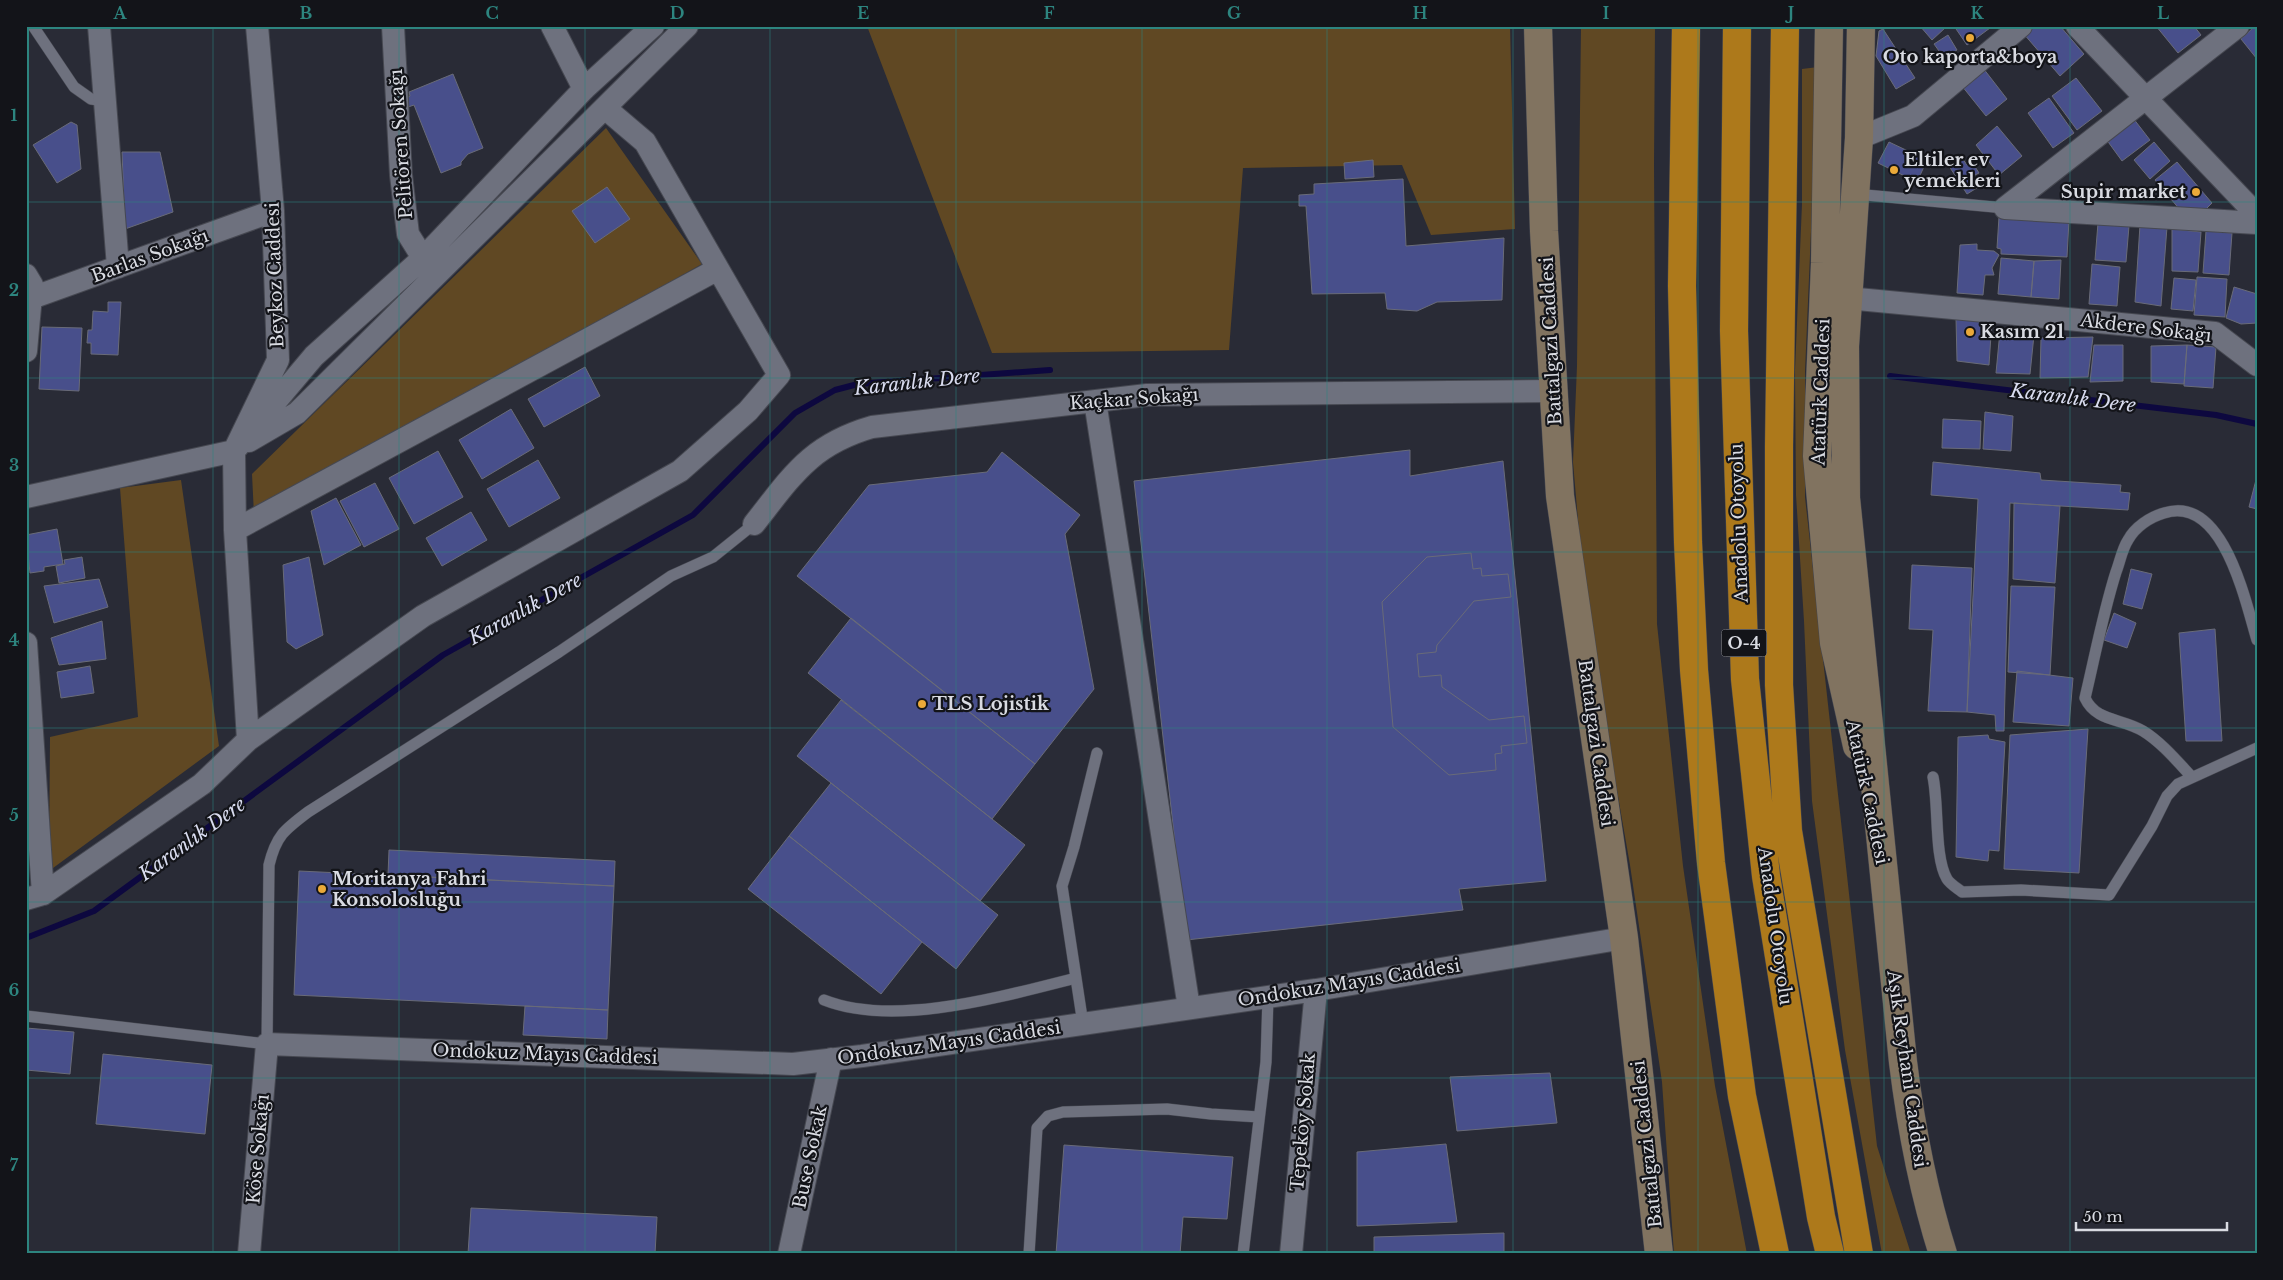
<svg xmlns="http://www.w3.org/2000/svg" width="2283" height="1280" viewBox="0 0 2283 1280" font-family="'Libre Baskerville',serif">
	<style>
		.green { fill: #604823 }
		.lines { fill: none; stroke-linecap: round; stroke-linejoin: round }
		.stream { stroke: #0d083f; stroke-width: 6 }
		.building { fill: #484f8b; stroke: #696b78 }
		.lane-casing { stroke: #464851; stroke-width: 12 }
		.street-casing { stroke: #464851; stroke-width: 24 }
		.secondary-casing { stroke: #464851; stroke-width: 29 }
		.highway-casing { stroke: #464851; stroke-width: 29 }
		.lane { stroke: #6e717e; stroke-width: 11 }
		.street { stroke: #6e717e; stroke-width: 22 }
		.secondary { stroke: #817360; stroke-width: 28 }
		.highway { stroke: #ad791b; stroke-width: 28 }
		.grid { fill: none; stroke: #2d857f; stroke-width: 1; stroke-opacity: 0.55 }
		.poi-dot { fill: #eba939; stroke: #131419; stroke-width: 2 }
		.labels { text-anchor: middle; dominant-baseline: central; stroke-width: 4.5; stroke-linejoin: round; paint-order: stroke }
		.shield { fill: #131419; stroke: #9e9fa6; stroke-width: 1 }
		.shield-label { font-size: 16px; font-weight: bold; fill: #d9dbe2 }
		.poi-label { font-size: 18px; font-weight: bold; fill: #d9dbe2; stroke: #131419; text-anchor: start }
		.street-label { font-size: 18px; fill: #d9dbe2; stroke: #131419 }
		.water-label { font-size: 19px; font-style: italic; fill: #d9dcef; stroke: #131419 }
		.neatline { fill: none; stroke: #2d857f; stroke-width: 2 }
		.grid-label { font-size: 16px; text-anchor: middle; font-weight: bold; fill: #2d857f }
	</style>
	<rect width="100%" height="100%" fill="#292b36"/>
	<path class="green" d="M867 26H1510L1515 229 1431 235 1402 165 1243 168 1229 350 992 353Z
		M1581 26H1655L1654 164 1657 624 1683 866 1715 1086 1747 1254H1674L1662 1082 1630 865 1586 613 1573 462 1577 366Z
		M1818 67 1805 372V497L1877 1146 1911 1254H1882L1845 1050 1812 801 1804 621 1796 495 1795 370 1802 204V69Z
		M606 128 702 264 254 515 252 474Z
		M181 480 219 746 49 871 50 737 138 717 120 488Z"/>
	<g class="lines">
		<path class="stream" d="M1890 376 2216 415 2257 424
			M26 938 94 911 443 655 693 515 795 413 835 390 858 384 1050 370"/>
	</g>
	<path class="building" d="M1920 26H1944L1945 28 1932 40Z
		M1954 26H1989L1990 28 1967 45Z
		M2031 26H2060L2084 54 2060 76 2023 33Z
		M2156 26H2194L2201 35 2178 53Z
		M2255 26H2257V59L2241 39Z
		M1883 29 1915 78 1896 89 1876 56 1879 31Z
		M1948 35 1957 50 1944 58 1934 44Z
		M1983 68 2007 99 1986 116 1962 86Z
		M453 74 483 148 468 154 461 162V165L441 173 414 105 408 107 405 99 410 96 409 92Z
		M2076 78 2102 111 2077 130 2052 96Z
		M2049 98 2074 133 2053 148 2028 113Z
		M2133 118 2150 140 2122 161 2106 139Z
		M71 122 77 125 81 169 57 183 33 145Z
		M1997 126 2022 156 1999 175 1976 145Z
		M1889 142 1927 160 1917 182 1878 163Z
		M2154 142 2170 161 2150 179 2134 160Z
		M122 152H160L173 212 125 229Z
		M1962 158 1967 165 1972 162 1979 173 1973 176 1980 186 1967 194 1949 166Z
		M1373 160 1374 177 1345 179 1344 163Z
		M2177 162 2212 203 2204 211H2181L2155 180Z
		M1403 179 1406 246 1504 238 1502 300 1437 302 1417 311 1387 309 1385 293 1312 294 1306 206H1299V195L1314 194V184Z
		M607 187 630 219 595 243 572 211Z
		M1999 217 2069 220 2067 257 2001 254V249L1997 248Z
		M2098 223 2129 226 2126 262 2095 260Z
		M2140 225 2167 227 2161 306 2135 302Z
		M2172 229 2201 232 2198 272 2172 271Z
		M2206 231 2232 233 2229 275 2203 273Z
		M1977 244V250L1994 251 1999 255 1992 268 1994 275H1985L1983 295 1957 293 1960 245Z
		M2001 258 2034 261 2031 297 1998 294Z
		M2061 260 2059 299 2031 297 2034 261Z
		M2092 264 2120 267 2117 306 2089 304Z
		M2197 277 2227 279 2225 317 2194 315Z
		M2174 278 2196 280 2193 311 2171 309Z
		M2234 287 2257 294V323L2241 324 2226 318Z
		M108 302H121L118 355 91 354V343H87L88 330H92L93 311 108 312Z
		M1956 318 1992 320 1989 365 1957 361Z
		M42 327 82 328 79 391 39 389Z
		M2000 331 2034 335 2030 374 1996 373Z
		M2093 337 2088 377 2040 378 2041 338Z
		M2094 345H2123V381L2090 382Z
		M2187 345 2216 347 2213 388 2184 386Z
		M2187 345 2184 384 2151 382V346Z
		M585 367 600 396 544 427 528 399Z
		M511 409 534 448 482 479 459 440Z
		M1985 412 2013 416 2011 451 1983 449Z
		M1943 419 1981 421 1980 449 1942 448Z
		M1410 450V476L1503 461 1546 881 1459 889 1463 910 1186 940 1134 481Z
		M438 451 463 497 414 524 389 478Z
		M1002 452 1080 515 1065 534 1094 689 1035 764 797 576 869 485 987 472Z
		M538 460 560 498 509 527 487 489Z
		M1933 462 2040 473 2041 480 2121 485 2120 492 2130 493 2128 510 2010 503 2004 731H1996L1995 715 1967 712 1978 499 1931 495Z
		M2257 476V509L2249 507Z
		M375 483 399 529 364 547 340 501Z
		M336 498 361 545 324 565 311 511Z
		M2014 503 2060 506 2055 583 2013 579Z
		M471 512 487 540 442 566 426 538Z
		M57 529 63 564 44 567V571L30 573 26 535Z
		M1471 553 1473 569 1481 568 1482 576 1508 574 1511 597 1474 601 1437 645 1436 652 1417 654 1419 677 1441 675 1442 687 1489 720 1524 716 1527 743 1501 746 1502 753 1495 754 1496 770 1449 775 1393 727 1382 602 1427 557Z
		M82 557 85 578 59 583 56 566 65 564 64 560Z
		M309 557 323 635 296 649 287 642 283 565Z
		M1912 565 1972 568 1967 712 1928 711 1933 630 1909 629Z
		M2131 569 2152 574 2142 609 2123 604Z
		M99 579 108 607 54 623 44 586Z
		M2011 586 2055 587 2050 675 2008 672Z
		M2114 613 2136 623 2127 648 2104 640Z
		M851 618 1035 764 992 819 808 673Z
		M102 621 106 659 59 665 51 638Z
		M2215 629 2222 741H2186L2179 633Z
		M90 666 94 693 61 698 57 672Z
		M2017 671 2073 678 2069 726 2013 722Z
		M841 700 1025 845 980 901 797 756Z
		M2088 729 2079 873 2004 869 2010 735Z
		M1988 735 1989 739 2005 742 1999 851 1989 850 1988 861 1956 857 1958 737Z
		M831 783 998 915 956 969 789 836Z
		M789 836 922 942 881 994 748 889Z
		M389 850 615 861 614 886 388 875Z
		M299 871 614 886 608 1010 294 995Z
		M525 1006 608 1010 607 1039 523 1035Z
		M26 1028 74 1032 70 1074 26 1070Z
		M103 1054 212 1065 205 1134 96 1124Z
		M1550 1073 1557 1123 1457 1131 1450 1077Z
		M1446 1144 1457 1222 1357 1226V1152Z
		M1064 1145 1233 1157 1227 1219 1183 1217 1180 1254H1056Z
		M471 1208 657 1217 655 1254H468Z
		M1504 1233V1254H1374V1237Z"/>
	<g class="lines">
		<g class="lane-casing">
			<path id="lane" d="M33 26 74 87 91 99 105 101
				M1855 194 2005 208
				M2191 776C2177 761 2161 742 2143 731 2122 718 2096 722 2085 698 2095 656 2103 613 2116 572 2120 562 2122 549 2128 540 2135 527 2150 517 2164 513 2223 494 2245 600 2257 640
				M1933 777C1939 805 1934 857 1947 879 1950 884 1957 888 1962 892L2021 890 2109 895 2152 826 2167 796 2178 784 2257 748
				M824 1000C895 1028 1004 996 1076 978
				M26 1016 267 1044 269 865C276 836 284 830 308 812L559 652 671 576 713 557 754 524
				M1083 1024 1062 886 1074 847 1097 753
				M1029 1254 1037 1128 1048 1116 1063 1112 1167 1109 1211 1114 1259 1117
				M1243 1254 1266 1062 1268 997"/>
		</g>
		<g class="street-casing">
			<path id="street" d="M99 26 118 267
				M393 26 401 175 408 234 423 258
				M552 26 584 89
				M2077 26 2257 215
				M2238 26 2005 208 2257 223
				M1859 138 1913 116 2021 26
				M26 275 32 285 26 351
				M1847 298 2215 333 2257 365
				M26 300 273 211
				M1095 401 1189 1008
				M249 441 297 413 687 26
				M26 497 234 451 278 360 273 211 257 26
				M754 524C792 476 810 445 872 427L1147 395 1554 391
				M235 530 718 269
				M26 643 43 894
				M248 740 423 616 680 471 748 411 779 375 645 142 605 108
				M26 899 43 894 202 784 248 740 235 530 234 451 314 356 423 258 584 89 653 26
				M249 1254 267 1044 793 1064 862 1056 1316 990 1624 938
				M789 1254 831 1059
				M1291 1254 1316 990"/>
		</g>
		<g class="secondary-casing">
			<path id="secondary" d="M1538 26 1544 231 1560 496 1624 938 1659 1254
				M1829 26 1825 263 1817 456 1834 643 1857 746
				M1861 26 1859 138 1845 346 1846 498 1903 1062C1911 1127 1923 1191 1943 1254"/>
		</g>
		<g class="highway-casing">
			<path id="highway" d="M1686 26 1682 286 1688 542 1694 670 1711 863 1742 1096 1775 1254
				M1737 26 1734 331 1745 679 1766 876 1821 1217 1830 1254
				M1785 26 1779 447V685L1788 831 1859 1254"/>
		</g>
		<use href="#lane" class="lane"/>
		<use href="#street" class="street"/>
		<use href="#secondary" class="secondary"/>
		<use href="#highway" class="highway"/>
	</g>
	<path class="grid" d="M213 26V1254M399 26V1254M585 26V1254M770 26V1254M956 26V1254M1142 26V1254M1327 26V1254M1513 26V1254M1698 26V1254M1884 26V1254M2070 26V1254M26 202H2257M26 378H2257M26 552H2257M26 728H2257M26 902H2257M26 1078H2257"/>
	<g class="poi-dot">
		<circle cx="1970" cy="38" r="5"/>
		<circle cx="1894" cy="170" r="5"/>
		<circle cx="2196" cy="192" r="5"/>
		<circle cx="1970" cy="332" r="5"/>
		<circle cx="922" cy="704" r="5"/>
		<circle cx="322" cy="889" r="5"/>
	</g>
	<g class="labels">
		<rect class="shield" x="1721.5" y="629.5" width="45" height="27" rx="4"/>
		<g class="shield-label">
			<text x="1744" y="643">O-4</text>
		</g>
		<g class="poi-label">
			<text x="1970" y="57" text-anchor="middle">Oto kaporta&amp;boya</text>
			<text x="1904" y="160">Eltiler ev<tspan x="1904" dy="21">yemekleri</tspan></text>
			<text x="2186" y="192" text-anchor="end">Supir market</text>
			<text x="1980" y="332">Kasım 21</text>
			<text x="932" y="704">TLS Lojistik</text>
			<text x="332" y="879">Moritanya Fahri<tspan x="332" dy="21">Konsolosluğu</tspan></text>
		</g>
		<g class="street-label">
			<text transform="translate(401 144) rotate(-94)">Pelitören Sokağı</text>
			<text transform="translate(150 256) rotate(-20)">Barlas Sokağı</text>
			<text transform="translate(275 275) rotate(-92)">Beykoz Caddesi</text>
			<text transform="translate(2146 328) rotate(7)">Akdere Sokağı</text>
			<text transform="translate(1551 341) rotate(-93)">Battalgazi Caddesi</text>
			<text transform="translate(1821 392) rotate(-88)">Atatürk Caddesi</text>
			<text transform="translate(1134 399) rotate(-4)">Kaçkar Sokağı</text>
			<text transform="translate(1739 523) rotate(-92)">Anadolu Otoyolu</text>
			<text transform="translate(1596 743) rotate(82)">Battalgazi Caddesi</text>
			<text transform="translate(1867 792) rotate(78)">Atatürk Caddesi</text>
			<text transform="translate(1775 926) rotate(82)">Anadolu Otoyolu</text>
			<text transform="translate(1349 983) rotate(-9)">Ondokuz Mayıs Caddesi</text>
			<text transform="translate(949 1043) rotate(-8)">Ondokuz Mayıs Caddesi</text>
			<text transform="translate(545 1054) rotate(2)">Ondokuz Mayıs Caddesi</text>
			<text transform="translate(1907 1069) rotate(82)">Aşık Reyhani Caddesi</text>
			<text transform="translate(1303 1122) rotate(-85)">Tepeköy Sokak</text>
			<text transform="translate(1647 1144) rotate(-96)">Battalgazi Caddesi</text>
			<text transform="translate(258 1149) rotate(-85)">Köse Sokağı</text>
			<text transform="translate(810 1157) rotate(-78)">Buse Sokak</text>
		</g>
		<g class="water-label">
			<text transform="translate(917 382) rotate(-6)">Karanlık Dere</text>
			<text transform="translate(2073 398) rotate(7)">Karanlık Dere</text>
			<text transform="translate(525 609) rotate(-29)">Karanlık Dere</text>
			<text transform="translate(192 839) rotate(-36)">Karanlık Dere</text>
		</g>
	</g>
	<rect width="2283" height="1280" fill="none" stroke="#131419" stroke-width="55"/>
	<path d="M2076 1222v8h151v-8" fill="none" stroke="#d9dbe2" stroke-width="2.5"/>
	<text x="2083" y="1222" font-size="15" fill="#d9dbe2" stroke="#131419" stroke-width="4" paint-order="stroke">50 m</text>
	<rect x="28" y="28" width="2228" height="1224" class="neatline"/>
	<g class="grid-label">
		<text x="120" y="19">A</text>
		<text x="306" y="19">B</text>
		<text x="492" y="19">C</text>
		<text x="677" y="19">D</text>
		<text x="863" y="19">E</text>
		<text x="1049" y="19">F</text>
		<text x="1234" y="19">G</text>
		<text x="1420" y="19">H</text>
		<text x="1606" y="19">I</text>
		<text x="1791" y="19">J</text>
		<text x="1977" y="19">K</text>
		<text x="2163" y="19">L</text>
		<text x="14" y="121">1</text>
		<text x="14" y="296">2</text>
		<text x="14" y="471">3</text>
		<text x="14" y="646">4</text>
		<text x="14" y="821">5</text>
		<text x="14" y="996">6</text>
		<text x="14" y="1171">7</text>
	</g>
</svg>
